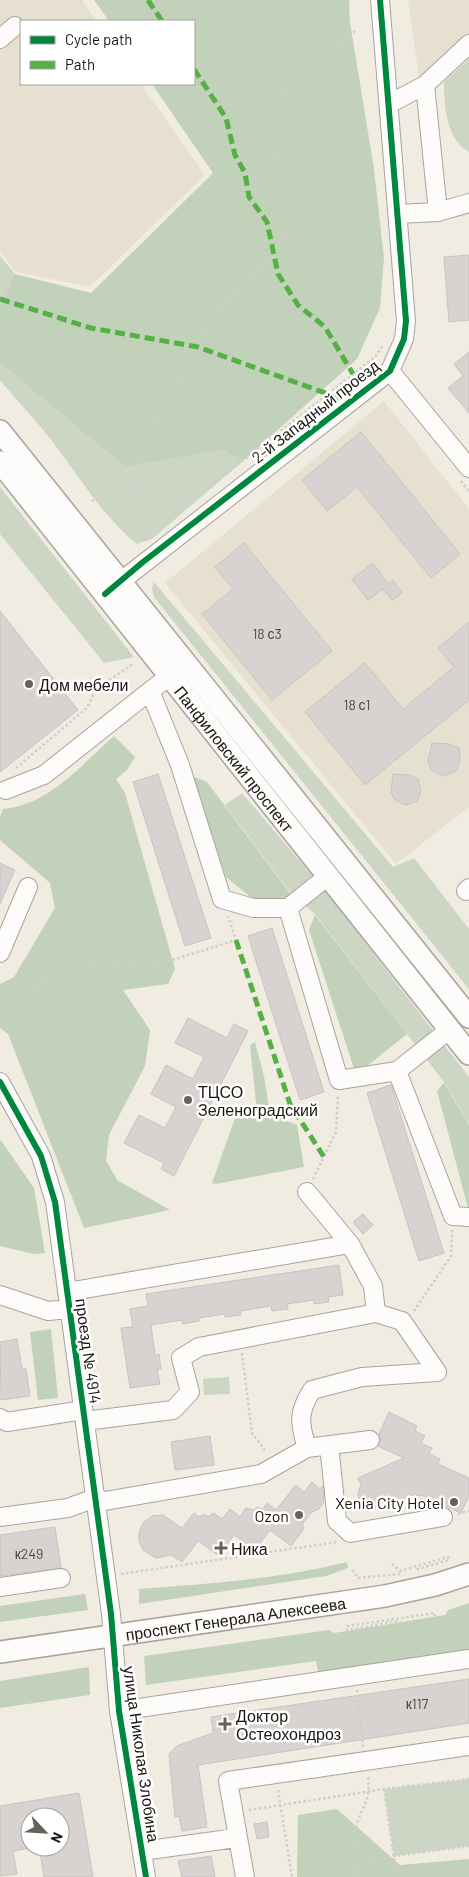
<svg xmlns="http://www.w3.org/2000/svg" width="469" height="1877" viewBox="0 0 469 1877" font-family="Barlow,sans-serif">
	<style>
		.industrial { fill: #e6e0d0 }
		.green { fill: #cdd5c4 }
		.forest { fill: #c2d1b9 }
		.building { fill: #d8d3d0; stroke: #c8c3c1 }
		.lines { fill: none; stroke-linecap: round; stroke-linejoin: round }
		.minor-casing { stroke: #a8a49c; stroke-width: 20 }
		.major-casing { stroke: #a8a49c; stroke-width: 24 }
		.path { stroke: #d0cecb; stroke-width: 2.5; stroke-dasharray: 2.5 2.5; stroke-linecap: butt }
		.minor { stroke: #fdfcfa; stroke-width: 18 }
		.major { stroke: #fdfcfa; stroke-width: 21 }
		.quiet { stroke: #55b144; stroke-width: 5; stroke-dasharray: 10 5; stroke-linecap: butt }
		.cycleway-casing { stroke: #fff; stroke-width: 9 }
		.cycleway { stroke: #00873e; stroke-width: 6 }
		.poi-dot { fill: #656259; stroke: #fff; stroke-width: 2 }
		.labels { text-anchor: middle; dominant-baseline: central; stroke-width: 5; stroke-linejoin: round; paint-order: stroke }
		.number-label { font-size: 14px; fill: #4a4640 }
		.street-label { font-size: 16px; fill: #1a1710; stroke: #fff }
		.poi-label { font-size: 16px; fill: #1a1710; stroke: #fff; text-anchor: start }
	</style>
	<rect width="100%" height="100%" fill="#f1ece1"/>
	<path class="industrial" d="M0 0H82L97 21H21V84H141L205 175 90 287 16 272 0 252Z
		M408 0H469V36L419 77Z
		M384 401 469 509V807L396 864 165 583Z"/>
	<path class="green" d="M469 59V152C446 139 444 106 444 82Z
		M0 256 15 274 0 307Z
		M0 363 125 467 222 450 243 461 152 539 137 544C103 517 79 476 52 441 36 420 17 401 0 380Z
		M0 487 134 657 104 663 0 534Z
		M154 582 393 867 414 858 469 929V989L154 597 152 588Z
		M242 793 322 887 469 1077V1124L444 1082 315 914 294 897 225 805Z
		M229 1377 230 1394 204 1395 203 1379Z
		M469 1779V1846L394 1856 384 1789Z"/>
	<path class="forest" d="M94 0H349L350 22 374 169 384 258 380 308 357 359 243 461 222 450 125 467 0 363V307L15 274 91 293 213 173 152 84H194V21H109Z
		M114 736 135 757 127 770 116 779 125 793 175 969 168 984 123 990 150 1030 145 1066 109 1135 106 1160 117 1180 170 1210 84 1228 8 1034 0 1028V984L14 977 55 908 50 883 0 840V817L3 809C49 805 81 765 114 736Z
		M192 776 207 782 293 897 258 903 226 877Z
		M315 915 407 1034 356 1075 309 930Z
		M255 1042 264 1076 270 1114 297 1125 304 1167 216 1184 212 1183 236 1115 257 1112 250 1045Z
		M444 1083 469 1125V1212L437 1091Z
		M0 1139 34 1188 45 1253 34 1254 0 1246Z
		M51 1329 58 1398 38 1400 30 1332Z
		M347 1562 348 1568 326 1576 139 1604V1589C208 1584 280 1579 347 1562Z
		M85 1594 88 1610 0 1622V1606Z
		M469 1603V1659L320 1681 316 1661 146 1685 144 1656 329 1630 334 1633 445 1615 448 1610Z
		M89 1667 90 1695 0 1708V1681Z
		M337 1809 400 1865 469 1859V1877H297L298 1815Z"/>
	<path class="building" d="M469 255V320L449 322 444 257Z
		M469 352V413L448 388 463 376 454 364Z
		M361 432 460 554 431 578 357 487 327 511 302 480Z
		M244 543 332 651 272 700 202 614 233 589 215 567Z
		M373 563 388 584 393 580 402 593 392 600 383 589 368 600 352 579Z
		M0 611 78 710 0 772Z
		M469 622V700L365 785 305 712 365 663 403 709 454 667 438 648Z
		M432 743 448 744 459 748 460 761 456 771 444 776 431 770 428 761Z
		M158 774 211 938 185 946 133 782Z
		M393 774 410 775 418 779 421 792 417 801 405 805 394 799 391 792Z
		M0 863 15 870 0 904Z
		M272 928 324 1092 300 1100 248 936Z
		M188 1018 227 1038 234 1024 248 1031 174 1176 161 1169 164 1163 124 1143 139 1115 165 1128 176 1107 151 1094 166 1065 193 1079 204 1057 175 1043Z
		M391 1085 444 1253 419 1261 367 1093Z
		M363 1214 373 1225 363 1234 353 1222Z
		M339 1265 343 1295 328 1297 329 1302 314 1304V1300L287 1304 288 1309 272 1311 271 1306 240 1311 241 1315 225 1317V1314L198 1318 199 1321 182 1324V1320L151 1325 155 1355 159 1354 161 1369H157L160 1384 130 1388 121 1328 133 1327 130 1309 148 1306 146 1294Z
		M17 1339 22 1369H26L30 1396 1 1400 0 1342Z
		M389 1412 417 1426 415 1431 425 1436 421 1443 432 1448 429 1454 440 1459 438 1464 469 1478V1496L461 1513 425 1496 413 1495 381 1509 364 1506 359 1500 358 1492 361 1485 358 1478 404 1458 378 1446 381 1439 379 1434Z
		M210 1436 214 1465 175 1470 171 1442Z
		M312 1482 320 1489 323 1486 324 1502 319 1509 312 1512 303 1523V1530L291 1546 270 1530 255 1550 234 1535 219 1556 198 1541 182 1562 171 1555 156 1558 149 1554 143 1550 139 1541V1532L143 1523 152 1516 163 1515 182 1528 194 1513 199 1517 204 1514 208 1517 214 1513 222 1519 230 1509 240 1517 246 1508 254 1510 257 1507 263 1509 267 1503 276 1510 296 1485 304 1492Z
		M55 1527 61 1568 0 1576V1535Z
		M469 1679V1723L198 1765 207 1827 182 1831 179 1816 175 1817 169 1754 177 1746 213 1733 211 1717Z
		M79 1793 93 1877H44L39 1847H60V1817H30V1848L13 1851 17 1874 0 1876V1806Z
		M267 1822 269 1837 257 1839 254 1824Z
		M211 1856 215 1877H182L178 1861Z"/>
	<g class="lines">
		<g class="minor-casing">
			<path id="minor" d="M0 39 15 26
				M425 85 438 212
				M389 104 425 85 469 44
				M398 214 438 212 469 203
				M390 371 469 468
				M111 589 390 371 404 339 406 321 380 0
				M170 676 150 691 180 765 222 899 253 908H288
				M6 790 44 775 150 691
				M328 876 288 908 339 1080 397 1071
				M466 891 469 888
				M0 953 28 887
				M449 1030 397 1071 453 1216 469 1217
				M0 1082 41 1156 55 1202 111 1614 119 1711 146 1877
				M307 1192 350 1244 373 1286 376 1313
				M67 1292 350 1244
				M0 1295 48 1311 69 1309
				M0 1418 7 1422 83 1410
				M85 1421 173 1410 190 1392 181 1358 199 1347 376 1313 402 1321 437 1372
				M329 1445 337 1521 350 1533 443 1517
				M307 1448C299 1423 298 1412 312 1390L362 1377 437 1372
				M0 1517 68 1508 95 1498 105 1501 261 1474 307 1448 370 1440
				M0 1587 61 1578
				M119 1711 469 1659
				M142 1851 236 1838
				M245 1877 228 1781 469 1746"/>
		</g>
		<g class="major-casing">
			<g id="major">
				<path d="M0 431 469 1017"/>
				<path id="s1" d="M0 462 469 1054"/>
				<path id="s2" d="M0 1652 385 1596 435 1585 469 1574"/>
			</g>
		</g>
		<path class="path" d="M132 473 167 401 219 307 275 253 289 227 272 179 282 96 320 59 355 31
			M461 481 469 492
			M92 501 126 483 191 501 375 357 383 345
			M16 768 87 708 96 689 133 664
			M0 1018 47 978 74 967 163 963 236 940 228 916
			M313 1179 336 1132 338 1095
			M414 1311 451 1256 452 1230
			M242 1353 252 1433 266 1452
			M458 1514 469 1511
			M392 1564 400 1571 448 1557 449 1560 415 1570
			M352 1570 358 1578 400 1574
			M121 1574 338 1542
			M414 1632 398 1621 347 1630V1626L435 1613 430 1650
			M348 1642 352 1660
			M357 1690 363 1747
			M384 1789 397 1877
			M278 1790 292 1877
			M249 1810 384 1789 469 1779
			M359 1865 394 1856 469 1846
			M357 1877C359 1862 352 1844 355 1830 360 1809 372 1800 368 1777"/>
		<use href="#minor" class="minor"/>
		<use href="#major" class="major"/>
		<path class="quiet" d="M148 0 162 21
			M194 69 226 118 235 155 245 173 249 197 267 222 278 274 298 305 325 327 353 374
			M0 299 91 328 198 347 328 394 348 404
			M236 940 290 1104 324 1157"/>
		<g class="cycleway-casing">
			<path id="cycleway" d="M105 594 143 562 390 371 404 339 406 321 380 0
				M0 1082 41 1156 55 1202 111 1614 119 1711 146 1877"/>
		</g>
		<use href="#cycleway" class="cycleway"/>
	</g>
	<g class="poi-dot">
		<circle cx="29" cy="684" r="5"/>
		<circle cx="188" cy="1100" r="5"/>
		<circle cx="454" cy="1502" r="5"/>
		<circle cx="299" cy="1515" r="5"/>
		<path d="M218.5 1540.5h5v5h5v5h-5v5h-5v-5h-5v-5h5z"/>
		<path d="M222.5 1716.5h5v5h5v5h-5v5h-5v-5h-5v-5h5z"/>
	</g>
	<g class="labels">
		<g class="number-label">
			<text x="267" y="633">18 с3</text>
			<text x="357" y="704">18 с1</text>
			<text x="29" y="1553">к249</text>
			<text x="417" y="1703">к117</text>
		</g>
		<g class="street-label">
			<text transform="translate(315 411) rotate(-38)">2-й Западный проезд</text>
			<text stroke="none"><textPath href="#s1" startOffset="378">Панфиловский проспект</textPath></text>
			<text transform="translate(89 1351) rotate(82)">проезд № 4914</text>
			<text stroke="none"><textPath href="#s2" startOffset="238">проспект Генерала Алексеева</textPath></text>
			<text transform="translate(142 1754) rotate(82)">улица Николая Злобина</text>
		</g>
		<g class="poi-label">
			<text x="39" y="684">Дом мебели</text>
			<text x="198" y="1091">ТЦСО<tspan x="198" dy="18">Зеленоградский</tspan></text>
			<text x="444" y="1502" text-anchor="end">Xenia City Hotel</text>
			<text x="289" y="1515" text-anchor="end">Ozon</text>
			<text x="231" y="1548">Ника</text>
			<text x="236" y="1715">Доктор<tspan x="236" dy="18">Остеохондроз</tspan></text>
		</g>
	</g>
	<rect x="20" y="20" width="175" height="65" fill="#ffffff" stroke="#a3a29f"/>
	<rect x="30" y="36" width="25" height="8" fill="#00873e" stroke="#a3a29f"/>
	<text x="65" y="45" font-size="15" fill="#1a1710">Cycle path</text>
	<rect x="30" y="61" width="25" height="8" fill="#55b144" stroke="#a3a29f"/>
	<text x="65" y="70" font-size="15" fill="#1a1710">Path</text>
	<g transform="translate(45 1832) rotate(115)"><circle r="24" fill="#ffffff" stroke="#a3a29f"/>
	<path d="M0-4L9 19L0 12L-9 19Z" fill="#656259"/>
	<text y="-8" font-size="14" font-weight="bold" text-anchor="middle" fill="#1a1710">N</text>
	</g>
</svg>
